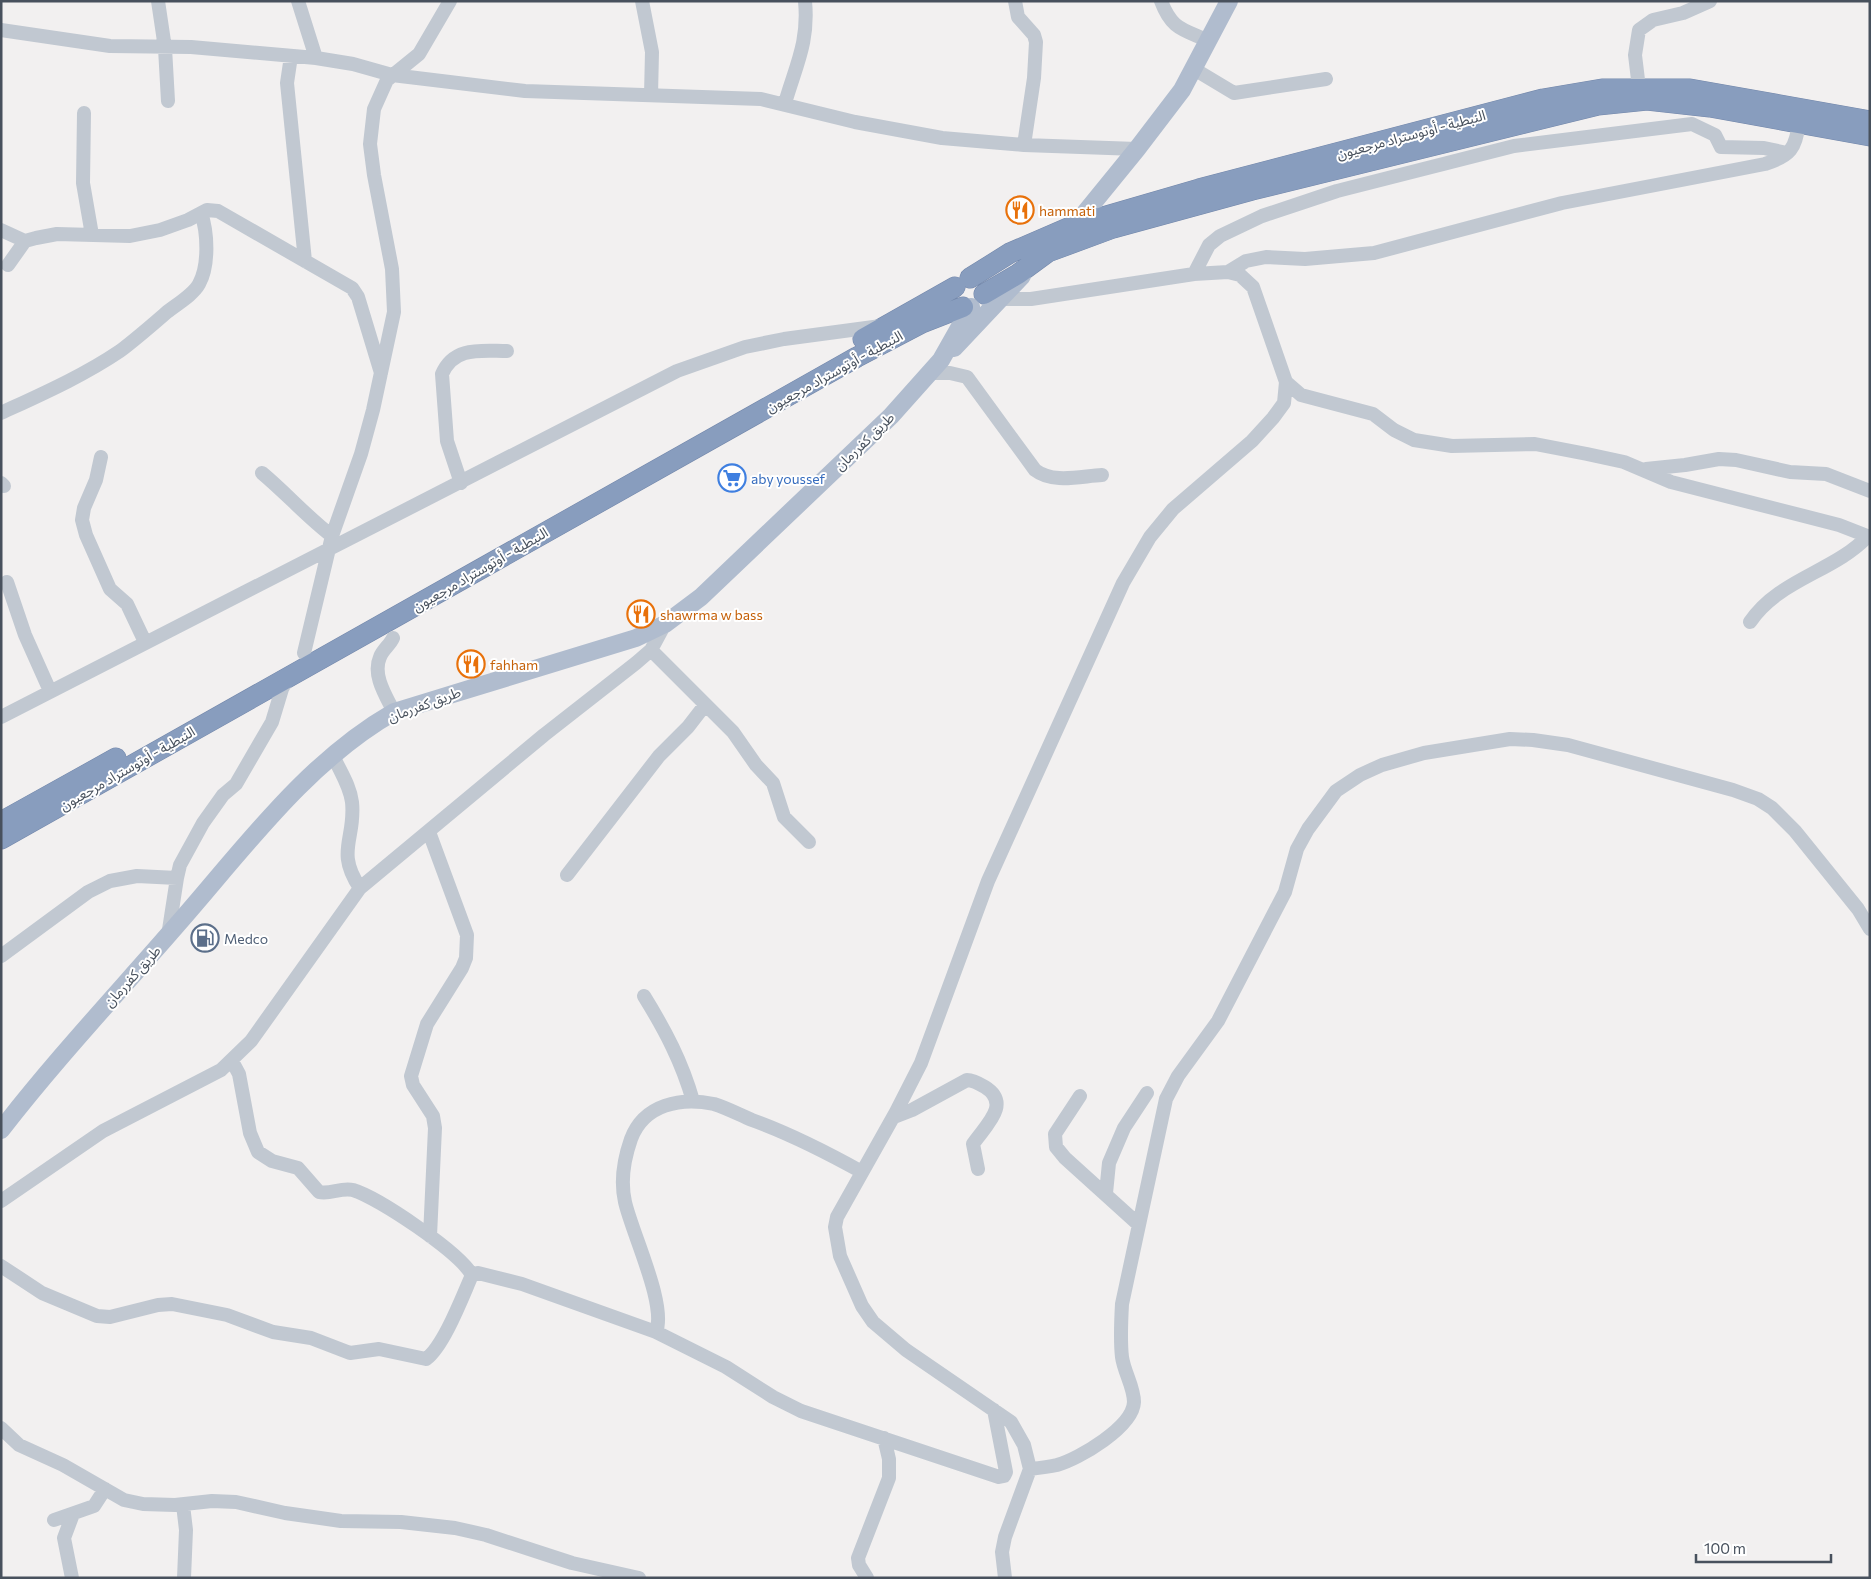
<svg xmlns="http://www.w3.org/2000/svg" width="1871" height="1579" viewBox="0 0 1871 1579" font-family="Commissioner,'Noto Sans Arabic',sans-serif">
	<style>
		.lines { fill: none; stroke-linecap: round; stroke-linejoin: round }
		.highway-casing { stroke: #7387aa; stroke-width: 21 }
		.minor { stroke: #c1c8d1; stroke-width: 14 }
		.major { stroke: #b0bcce; stroke-width: 18 }
		.highway { stroke: #889dbe; stroke-width: 20 }
		.labels { text-anchor: middle; dominant-baseline: central; stroke-width: 4; stroke-linejoin: round; paint-order: stroke }
		.street-label { font-size: 14px; fill: #48515d; stroke: #fff }
		.food-label { font-size: 14px; fill: #c56008; stroke: #fff; text-anchor: start }
		.shop-label { font-size: 14px; fill: #366cbe; stroke: #fff; text-anchor: start }
		.service-label { font-size: 14px; fill: #4e5e75; stroke: #fff; text-anchor: start }
	</style>
	<rect width="100%" height="100%" fill="#f2f0f0"/>
	<g class="lines">
		<g class="highway-casing">
			<path id="highway" d="M970 278 1010 253 1075 225 1199 189 1543 99 1602 89H1690L1870 121
				M984 294 1018 274 1048 252 1113 228 1252 190 1598 105 1647 100 1710 107 1870 136
				M863 339 955 287
				M1 822 116 758
				M1 839 857 357 922 323 963 307"/>
		</g>
		<path class="minor" d="M158 1 165 48 168 101
			M298 1 316 58
			M642 1 652 52 651 95
			M1015 1 1018 17 1034 35 1036 42 1034 78 1024 145
			M1161 1C1172 30 1183 29 1209 41
			M1 30 110 46 191 47 316 58 353 64 392 75 525 91 761 99 855 122 942 138 1024 145 1137 149
			M291 56 287 83 305 261
			M1194 69 1234 93 1326 79
			M1639 88 1635 55 1639 30 1653 20 1683 13 1710 1
			M785 103C796 65 809 42 805 1
			M84 113 83 183 92 235
			M1 230 25 241
			M8 265 25 241 36 238 57 234 130 236 160 230 188 220 207 210 218 211 352 288 358 297 381 373
			M1228 272 1246 261 1266 257 1305 259 1374 253 1562 203 1765 164C1790 156 1796 149 1799 122
			M1194 274 1209 245 1220 236 1262 216 1337 191 1514 146 1692 124 1715 135 1721 147 1764 148 1787 153
			M993 299H1031L1194 274 1228 272 1240 275 1253 287 1286 382 1284 403 1273 418 1252 441 1173 509 1150 537 1123 583 988 881 921 1063 896 1112 837 1217 835 1227 840 1256 862 1306 873 1322 906 1350 1011 1422 1024 1445 1030 1469 1005 1537 1002 1552 1005 1578
			M930 373H950L967 377 1035 470C1053 484 1081 476 1102 475
			M1286 382 1301 395 1373 414 1394 430 1414 440 1452 446 1535 444 1587 454 1624 462 1671 482 1839 525 1870 537
			M1 413C42 394 83 376 120 351 136 339 152 325 167 312 177 304 193 295 199 284 209 266 208 233 201 213
			M101 457 96 480 84 508 82 520 86 535 110 589 127 604 145 642
			M1646 469 1685 465 1719 459 1736 460 1790 472 1826 474 1870 491
			M262 473C286 493 307 517 332 536
			M1 483 4 486
			M461 483 447 441 442 374C454 346 481 351 507 351
			M7 582 25 635 50 691
			M1750 622C1779 579 1834 572 1868 536
			M393 638C390 645 383 649 380 657 372 675 386 696 394 712
			M651 650 733 732 756 765 773 783 784 817 809 842
			M304 653 332 536 361 454 373 410 394 312 392 269 374 175 370 144 374 109 387 80 419 54 450 1
			M1 717 677 371 745 347 784 339 881 326
			M333 755C339 770 350 785 352 802 356 839 335 851 360 888
			M429 832 467 935 466 958 462 968 427 1024 411 1076 413 1085 433 1116 435 1128 430 1236
			M567 875 659 756 688 727 705 705
			M168 936 177 878
			M1 956 88 892 110 881 137 876 177 878 180 865 203 823 223 795 236 784 272 722 282 689 289 676
			M644 996C665 1030 682 1062 693 1101
			M232 1061 239 1074 250 1133 258 1152 272 1161 298 1168 319 1192C330 1195 341 1187 353 1190 379 1198 459 1252 472 1275
			M1080 1096 1055 1134 1056 1147 1065 1158 1138 1224
			M894 1117 912 1110 967 1080C973 1080 980 1084 985 1087 1012 1104 985 1126 973 1144L978 1169
			M1106 1193 1109 1163 1124 1128 1147 1093
			M1 1201 103 1131 221 1070 251 1041 360 888 544 735 636 663 651 650 665 624
			M1 1266 42 1293 97 1316 110 1317 158 1305 172 1304 227 1315 273 1332 311 1338 350 1353 379 1349 426 1359C444 1346 463 1295 472 1275L478 1273 522 1284 656 1332C667 1305 632 1233 625 1202 620 1180 624 1159 631 1139 644 1104 681 1097 714 1104 727 1108 740 1115 752 1120 791 1134 826 1152 862 1172
			M656 1332 726 1367 773 1397 801 1411 999 1477 1004 1476 1006 1472 994 1410
			M1 1428 19 1445 63 1465 124 1500 143 1504 175 1505 212 1501 236 1502 285 1513 341 1521 401 1522 455 1528 486 1535 572 1563 639 1578
			M1030 1469C1039 1468 1048 1467 1057 1465 1079 1459 1133 1427 1134 1402 1134 1387 1124 1372 1122 1357 1120 1340 1121 1322 1122 1304L1166 1099 1178 1076 1218 1021 1285 892 1297 849 1308 829 1336 791 1360 775 1382 765 1424 753 1510 739 1533 740 1568 745 1733 790 1758 799 1772 808 1795 831 1858 909 1870 929
			M183 1505 186 1530 184 1578
			M54 1520 94 1506 105 1489
			M72 1578 64 1538 73 1514
			M867 1578 859 1565 858 1558 889 1478V1459L884 1438"/>
		<path class="major" d="M1071 230 1137 149 1182 90 1229 1
			M954 348 1022 276
			M1 1130C56 1059 117 994 176 926 243 850 305 763 394 712L636 638 665 624 701 597 891 416 941 360 971 307"/>
		<use href="#highway" class="highway"/>
	</g>
	<defs>
		<g id="restaurant-ring" transform="scale(1.4375)"><circle r="9.5" fill="#fff" stroke="#e8710a" stroke-width="1.5"/><path d="M-5-6h1v4h1v-4h1v4h1v-4h1v5L-1.5 .5V6h-2V.5L-5-1ZM5-6V6H3V1.5H1.5Q1.5-4 5-6Z" fill="#e8710a"/></g>
		<g id="supermarket-ring" transform="scale(1.4375)"><circle r="9.5" fill="#fff" stroke="#3f7fe0" stroke-width="1.5"/><path d="M-6-5.5h2.5l.6 2H6L4.5 2H-2.5L-4.4-4H-6ZM-1.5 3.2a1.3 1.3 0 1 0 .1 0ZM3 3.2a1.3 1.3 0 1 0 .1 0Z" fill="#3f7fe0"/></g>
		<g id="fuel-ring" transform="scale(1.4375)"><circle r="9.5" fill="#fff" stroke="#5c6f8a" stroke-width="1.5"/><path d="M-5.5-6h7V0h2V4h1.3V-2.5L3-4.5l.8-.8L6-3V5H2.5V1h-1V6h-7ZM-4.2-4.7v3.2H.2V-4.7Z" fill="#5c6f8a"/></g>
	</defs>
	<g fill-rule="evenodd">
		<use href="#restaurant-ring" x="1020" y="210"/>
		<use href="#supermarket-ring" x="732" y="478"/>
		<use href="#restaurant-ring" x="641" y="614"/>
		<use href="#restaurant-ring" x="471" y="664"/>
		<use href="#fuel-ring" x="205" y="938"/>
	</g>
	<g class="labels">
		<g class="street-label">
			<text transform="translate(1411 134) rotate(-15)">النبطية - أوتوستراد مرجعيون</text>
			<text transform="translate(834 371) rotate(-29)">النبطية - أوتوستراد مرجعيون</text>
			<text transform="translate(864 441) rotate(-44)">طريق كفررمان</text>
			<text transform="translate(480 569) rotate(-30)">النبطية - أوتوستراد مرجعيون</text>
			<text transform="translate(424 704) rotate(-20)">طريق كفررمان</text>
			<text transform="translate(127 768) rotate(-30)">النبطية - أوتوستراد مرجعيون</text>
			<text transform="translate(132 976) rotate(-48)">طريق كفررمان</text>
		</g>
		<g class="food-label">
			<text x="1039" y="210">hammati</text>
			<text x="660" y="614">shawrma w bass</text>
			<text x="490" y="664">fahham</text>
		</g>
		<g class="shop-label">
			<text x="751" y="478">aby youssef</text>
		</g>
		<g class="service-label">
			<text x="224" y="938">Medco</text>
		</g>
	</g>
	<rect width="1871" height="1579" fill="none" stroke="#48515d" stroke-width="5"/>
	<path d="M1696 1554v8h135v-8" fill="none" stroke="#48515d" stroke-width="2.5"/>
	<text x="1704" y="1554" font-size="15" fill="#48515d" stroke="#ffffff" stroke-width="4" paint-order="stroke">100 m</text>
</svg>
